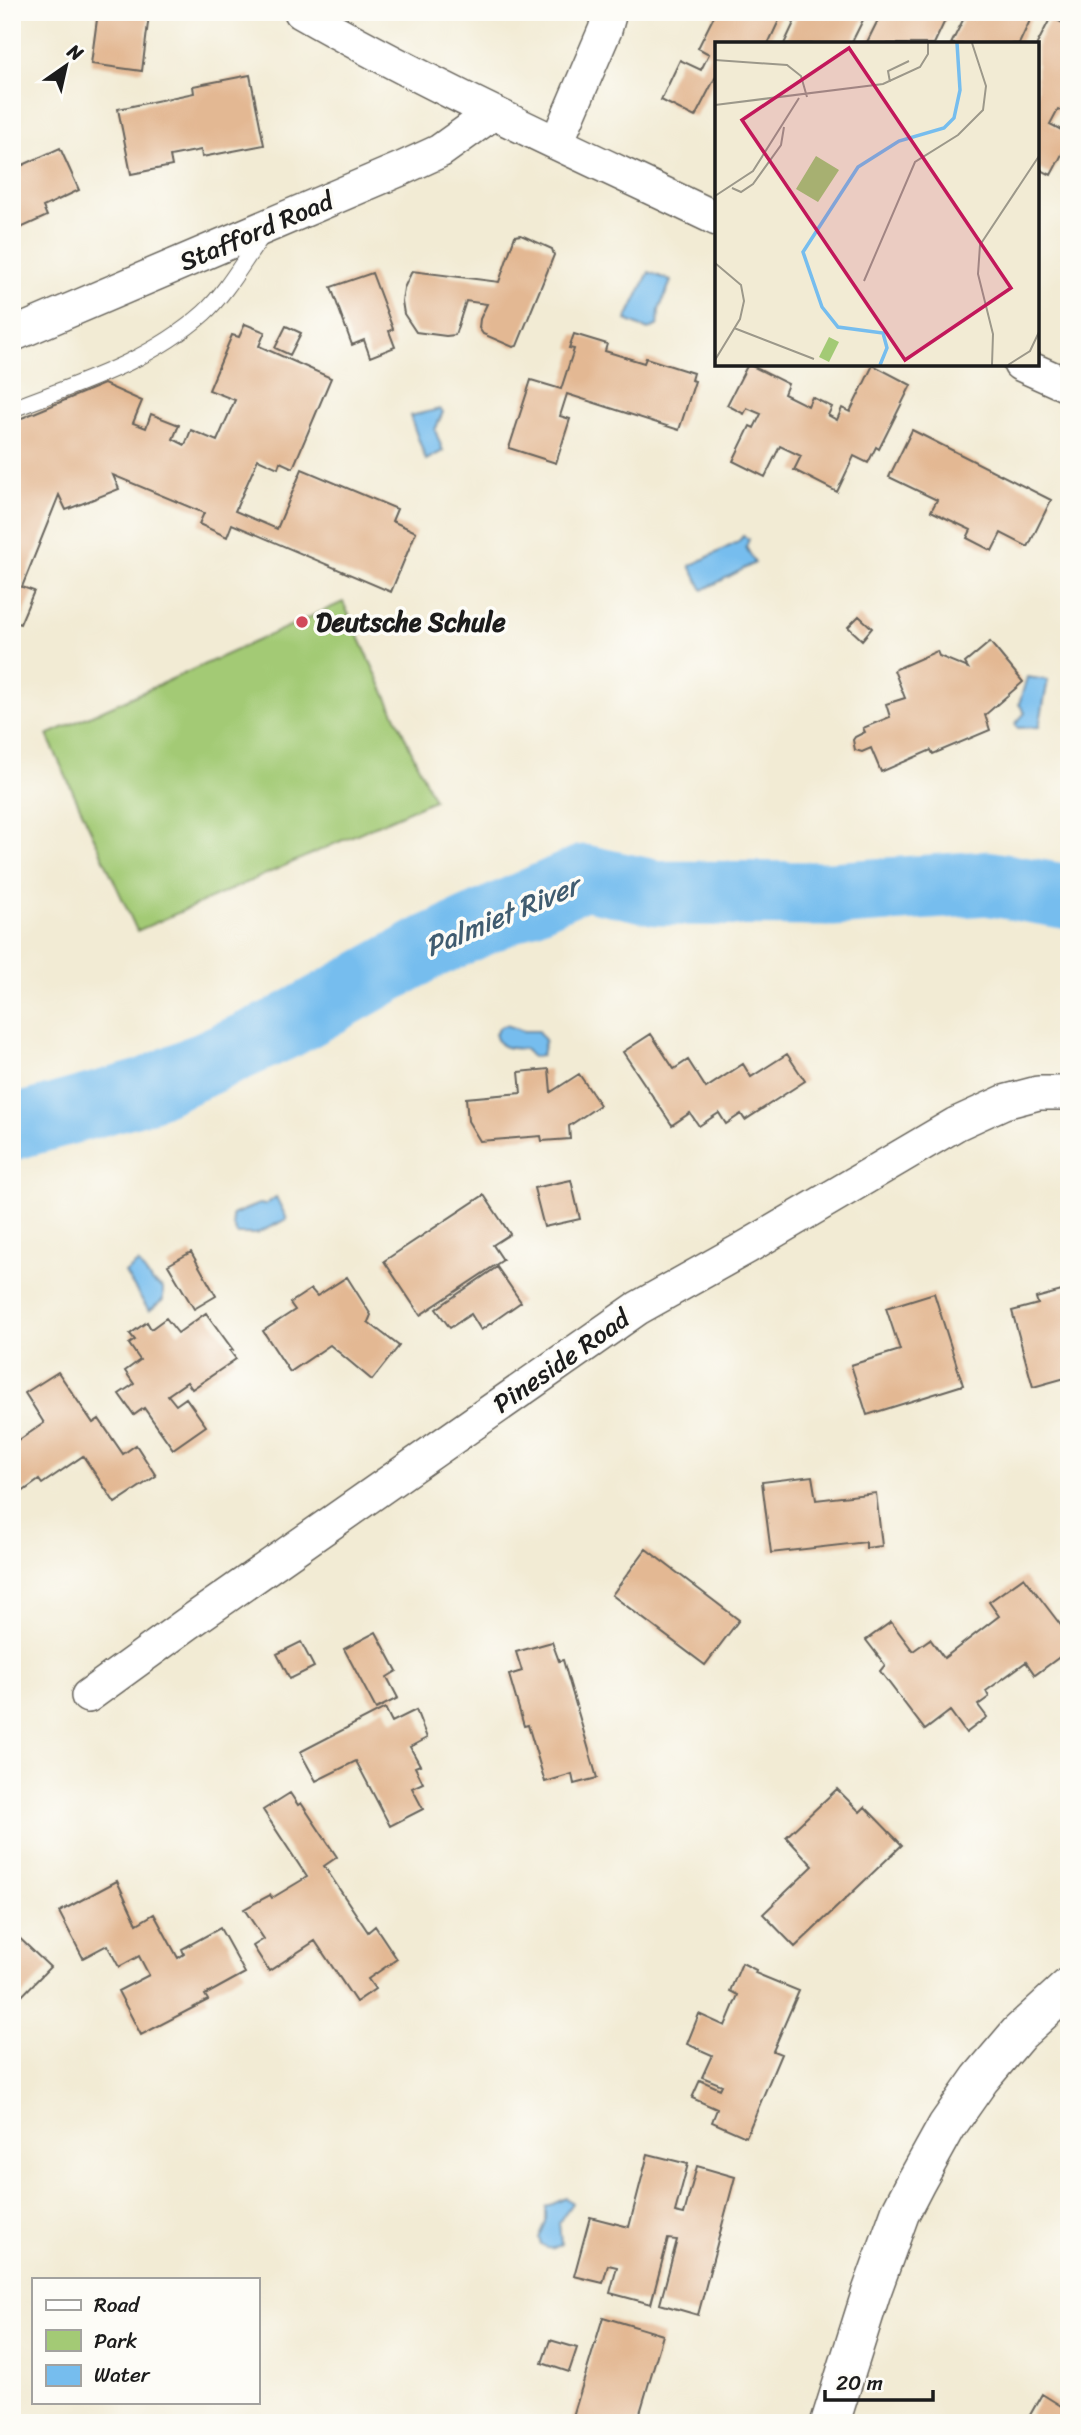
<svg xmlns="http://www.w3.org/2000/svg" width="1081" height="2435" viewBox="0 0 1081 2435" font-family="Sriracha,sans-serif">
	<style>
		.green { fill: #a3ca75; stroke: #607348; stroke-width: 2 }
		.water { fill: #76bdee; stroke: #496c85; stroke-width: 2 }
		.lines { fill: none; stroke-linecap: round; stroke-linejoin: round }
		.river { stroke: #76bdee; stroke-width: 65 }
		.building { fill: #e3b893 }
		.lane-casing { stroke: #67645c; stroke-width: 18 }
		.street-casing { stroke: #67645c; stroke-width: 36 }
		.secondary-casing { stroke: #67645c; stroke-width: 41 }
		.lane { stroke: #fff; stroke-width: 16 }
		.street { stroke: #fff; stroke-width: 33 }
		.secondary { stroke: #fff; stroke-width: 38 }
		.poi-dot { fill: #d1495b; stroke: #fdfcf7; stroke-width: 2.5 }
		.labels { text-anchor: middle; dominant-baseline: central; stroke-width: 7; stroke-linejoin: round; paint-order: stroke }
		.street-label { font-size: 26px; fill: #1c1c1c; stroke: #fdfcf7 }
		.poi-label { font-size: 26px; font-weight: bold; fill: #1c1c1c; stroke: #fdfcf7; text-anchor: start }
		.water-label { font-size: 28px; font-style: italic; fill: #405c70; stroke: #fdfcf7 }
		.inset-river { fill: none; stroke: #76bdee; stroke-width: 3.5 }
		.inset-road { fill: none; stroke: #9c988a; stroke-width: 2 }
		.view { fill: #c2185b; fill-opacity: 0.15; stroke: #c2185b; stroke-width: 3.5 }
		.inset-edge { fill: none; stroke: #1c1c1c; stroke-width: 3.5 }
	</style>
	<rect width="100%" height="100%" fill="#fdfcf7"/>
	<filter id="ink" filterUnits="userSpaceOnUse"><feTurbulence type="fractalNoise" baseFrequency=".0143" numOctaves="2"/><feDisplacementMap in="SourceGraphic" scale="14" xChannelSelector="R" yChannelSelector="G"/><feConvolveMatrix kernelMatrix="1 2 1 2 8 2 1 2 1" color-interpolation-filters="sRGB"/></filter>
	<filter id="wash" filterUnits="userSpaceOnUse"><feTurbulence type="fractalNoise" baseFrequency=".00686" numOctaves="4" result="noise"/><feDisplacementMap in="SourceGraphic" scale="28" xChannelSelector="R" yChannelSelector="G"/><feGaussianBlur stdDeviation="1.57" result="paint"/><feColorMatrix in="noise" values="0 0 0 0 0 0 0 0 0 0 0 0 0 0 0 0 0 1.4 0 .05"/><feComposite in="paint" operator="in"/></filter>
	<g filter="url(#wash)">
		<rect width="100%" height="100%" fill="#f2ebd4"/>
		<path class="green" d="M343 602 434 800 137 931 47 735Z"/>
		<path class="water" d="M649 272 671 281 659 310 658 325 648 330 626 320Z
			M440 409 443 412 435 430 443 451 426 460 410 416Z
			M743 536 749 539 746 547 755 563 703 590 690 566 738 542Z
			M1027 677 1048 680 1039 727 1018 728 1015 724 1025 713 1019 704Z
			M506 1025 523 1031H538L545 1041 542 1055 532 1057 525 1049C510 1048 498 1050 495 1033L500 1027Z
			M276 1197 287 1219 256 1234H237L233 1226 232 1215 259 1204 265 1205Z
			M138 1263 152 1282 163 1288V1300L149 1311 125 1273Z
			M566 2198 572 2203 559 2222 561 2244C553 2250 549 2250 541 2245L539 2238 546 2222V2207Z"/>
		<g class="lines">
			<path class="river" d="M12 1128 145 1091 285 1027 425 949 584 877 658 893 832 894 986 883 1069 897"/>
		</g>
		<g id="blocks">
			<path class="building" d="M98 12 149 15 142 71 91 64Z
				M716 12H783L768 44H717V79L715 78 695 117 661 100 680 60 701 70 709 54 698 48Z
				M799 12H867L851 44H784Z
				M882 12H949L934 44H866Z
				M967 12H1029L1033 14 1019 44H951Z
				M1051 17 1069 26V115L1058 109 1050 124 1069 134V141L1051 175 1037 168V44Z
				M250 75 264 145 202 157 201 150 170 156 172 166 131 174 118 109 194 93 193 86Z
				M60 148 79 190 43 207 47 216 12 232V170Z
				M521 235 552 249 554 255 517 346 513 347 483 334 479 328 480 319 487 304 466 301 455 335 446 336 416 332 404 314 402 301 404 288 412 271 499 282 515 236Z
				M372 273 393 329 389 331 395 347 370 357 364 340 352 345 331 287Z
				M245 324 265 332 259 346 331 378 293 468 280 462 278 468 258 459 235 511 277 529 302 469 397 509 392 521 416 532 391 592 232 524 227 537 199 524 204 513 113 475 119 489 66 510 59 495 22 587 34 591 20 624 12 621V422L104 384 142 401 133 423 146 428 151 414 179 425 173 439 185 445 191 430 217 441 235 400 209 390 232 335 239 337Z
				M286 326 301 333 290 355 275 348Z
				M574 334 607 344 605 351 644 363 646 358 693 373 691 380 695 381 679 430 567 394 560 416 570 419 556 463 509 448 531 380 561 389 574 349 569 348Z
				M748 364 788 384 784 394 808 406 812 397 832 407 828 415 837 420 842 408 850 412 873 365 911 385 879 449 876 447 868 463 854 456 837 492 794 470 801 456 780 446 765 477 733 461 750 426 754 428 761 414 747 408 744 414 727 405Z
				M912 430 1051 500 1028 547 1001 533 992 551 967 538 971 530 931 511 937 500 889 477Z
				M859 616 872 628 862 640 848 627Z
				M990 642 1023 682 985 715 990 730 933 754 931 750 881 772 871 748 862 752 855 750 853 740 855 737 865 732 863 728 890 717 886 704 905 698 894 670 937 651 939 656 968 668 965 663Z
				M651 1034 674 1069 688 1060 706 1088 743 1064 751 1077 787 1054 805 1081 745 1120 741 1114 726 1124 719 1113 699 1126 690 1113 672 1125 623 1052Z
				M549 1069 551 1092 579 1074 600 1105 569 1126 570 1139 542 1141 541 1136 480 1141 468 1121 466 1098 521 1093 519 1072Z
				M571 1180 580 1219 544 1227 534 1188Z
				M484 1195 510 1234 493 1245 503 1260 420 1315 384 1261Z
				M191 1252 216 1296 194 1309 168 1265Z
				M497 1267 521 1302 481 1330 471 1314 450 1328 436 1309Z
				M347 1277 371 1315 368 1322 399 1346 372 1380 330 1345 290 1372 263 1331 295 1310 290 1303 311 1289 317 1296Z
				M1069 1289V1377L1033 1387 1012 1311 1038 1304 1036 1298Z
				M934 1293 963 1385 867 1415 851 1365 900 1350 886 1308Z
				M206 1313 233 1350 230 1351 236 1359 192 1389 187 1382 168 1395 176 1405 186 1398 206 1426 173 1449 144 1408 134 1415 119 1394 134 1384 125 1371 140 1360 129 1344 135 1340 130 1334 147 1322 151 1329 166 1318 178 1333Z
				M58 1372 93 1423 99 1419 123 1454 136 1445 156 1476 115 1503 83 1456 42 1484 39 1480 22 1492 12 1477V1430L19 1440 44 1423 25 1393Z
				M812 1476 816 1500 876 1493 882 1546 866 1548V1542L771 1553 762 1482Z
				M646 1549 739 1620 705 1665 612 1595Z
				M1024 1577 1069 1636V1650L1035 1675 1026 1662 986 1691 989 1697 978 1705 987 1717 966 1733 950 1711 925 1730 880 1671 885 1665 866 1640 891 1622 913 1651 930 1639 944 1658 999 1616 989 1602Z
				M376 1632 397 1671 387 1677 398 1698 376 1709 344 1649Z
				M301 1642 314 1667 290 1679 277 1654Z
				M552 1642 559 1661 563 1660 597 1778 574 1784 572 1774 545 1782 528 1725 524 1726 509 1675 522 1671 516 1652Z
				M385 1708 392 1722 416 1710 427 1738 410 1747 420 1765 415 1767 423 1783 412 1788 423 1809 390 1826 356 1761 316 1781 300 1752Z
				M837 1789 860 1812 865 1807 902 1845 795 1947 763 1914 813 1866 786 1837Z
				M290 1793 298 1805 301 1803 337 1857 324 1866 368 1932 375 1926 397 1959 368 1979 375 1989 356 2002 315 1941 269 1971 253 1946 264 1939 244 1909 270 1895 272 1898 307 1877 263 1810Z
				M117 1881 137 1924 154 1914 178 1958 184 1954 182 1949 220 1928 245 1973 205 1995 208 2000 141 2035 118 1991 149 1975 139 1956 119 1967 107 1945 83 1958 59 1912Z
				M12 1931 50 1967 17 2001 12 1997Z
				M742 1963 756 1970 755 1973 799 1991 773 2051 781 2054 746 2137 712 2122 717 2109 692 2098 700 2080 720 2089 722 2085 702 2077 712 2055 687 2044 699 2014 725 2026 738 1995 730 1991Z
				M648 2154 688 2164 675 2212 684 2214 697 2166 735 2177 698 2315 660 2304 677 2240 668 2239 651 2304 610 2293 617 2267 608 2265 603 2283 574 2276 590 2217 629 2227Z
				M603 2317 663 2335 637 2423H571Z
				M550 2340 577 2348 569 2372 542 2363Z
				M1042 2394 1066 2409 1057 2423H1042L1030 2415Z"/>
		</g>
	</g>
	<g filter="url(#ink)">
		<use href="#blocks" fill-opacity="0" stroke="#67645c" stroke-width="2"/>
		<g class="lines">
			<g class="lane-casing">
				<path id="lane" d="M12 409C79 383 149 362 204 313 226 293 244 260 262 236"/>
			</g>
			<g class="street-casing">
				<path id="street" d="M301 12C435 89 577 152 717 219
					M557 142 605 30 610 12
					M12 335 403 168 440 151 493 113
					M1020 364 1069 386
					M88 1696 187 1624 638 1308 747 1247 956 1124 1004 1102 1038 1093H1069"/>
			</g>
			<g class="secondary-casing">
				<path id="secondary" d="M830 2423 871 2293 900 2213 916 2182 947 2126 980 2079 1019 2033 1069 1987"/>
			</g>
			<use href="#lane" class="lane"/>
			<use href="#street" class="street"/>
			<use href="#secondary" class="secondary"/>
		</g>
	</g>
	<circle class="poi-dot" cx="302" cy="622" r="7"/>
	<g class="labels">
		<g class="street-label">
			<text transform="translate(256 231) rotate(-23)">Stafford Road</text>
			<text transform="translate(561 1361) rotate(-35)">Pineside Road</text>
		</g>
		<g class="poi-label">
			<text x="316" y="622">Deutsche Schule</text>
		</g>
		<g class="water-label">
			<text transform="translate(502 916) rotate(-23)">Palmiet River</text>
		</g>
	</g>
	<g transform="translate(715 42)">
		<rect width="324" height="324" fill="#f2ebd4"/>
		<path d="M101 114 124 128 103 160 81 147ZM114 295 124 300 114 320 104 315Z" fill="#a3ca75"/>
		<path class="inset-river" d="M165 323 172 306 168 291 123 285 107 265 88 210 143 125 184 99 229 86 239 76 245 48 242 1"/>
		<path class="inset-road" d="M0 18 72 23 86 34 92 55M175 40 173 29 194 19M0 63 168 42 205 25 213 12V1M17 146 26 150 38 142 66 103 69 85M0 154 38 129 84 56M0 221 26 243 29 259 25 277 0 318M149 239 200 120 243 93 268 68 271 44 257 1M19 286 99 317M277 323 278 292 263 232 265 203 324 114M293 323 315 309 324 290"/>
		<path class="view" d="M134 6 296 246 190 318 27 78Z"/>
		<rect width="324" height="324" class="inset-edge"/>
	</g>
	<rect width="1081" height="2435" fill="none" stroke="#fdfcf7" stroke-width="42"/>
	<rect x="32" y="2278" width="228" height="126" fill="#fdfcf7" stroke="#a3a29f" stroke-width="2"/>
	<rect x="46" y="2300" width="35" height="10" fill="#ffffff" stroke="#a3a29f" stroke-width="2"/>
	<text x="94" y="2312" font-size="21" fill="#1c1c1c">Road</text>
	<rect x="46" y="2330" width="35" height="21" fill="#a3ca75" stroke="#a3a29f" stroke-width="2"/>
	<text x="94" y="2348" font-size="21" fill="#1c1c1c">Park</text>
	<rect x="46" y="2365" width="35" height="21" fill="#76bdee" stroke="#a3a29f" stroke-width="2"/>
	<text x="94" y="2382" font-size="21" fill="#1c1c1c">Water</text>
	<g transform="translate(66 66) rotate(34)" stroke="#fdfcf7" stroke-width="5" paint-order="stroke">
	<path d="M0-5L12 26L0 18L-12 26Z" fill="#1c1c1c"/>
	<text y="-10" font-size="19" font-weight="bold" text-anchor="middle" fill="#1c1c1c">N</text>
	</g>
	<path d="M825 2390v10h108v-10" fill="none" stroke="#1c1c1c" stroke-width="3.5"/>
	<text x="836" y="2390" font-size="21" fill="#1c1c1c" stroke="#fdfcf7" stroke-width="5" paint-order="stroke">20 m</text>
</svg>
